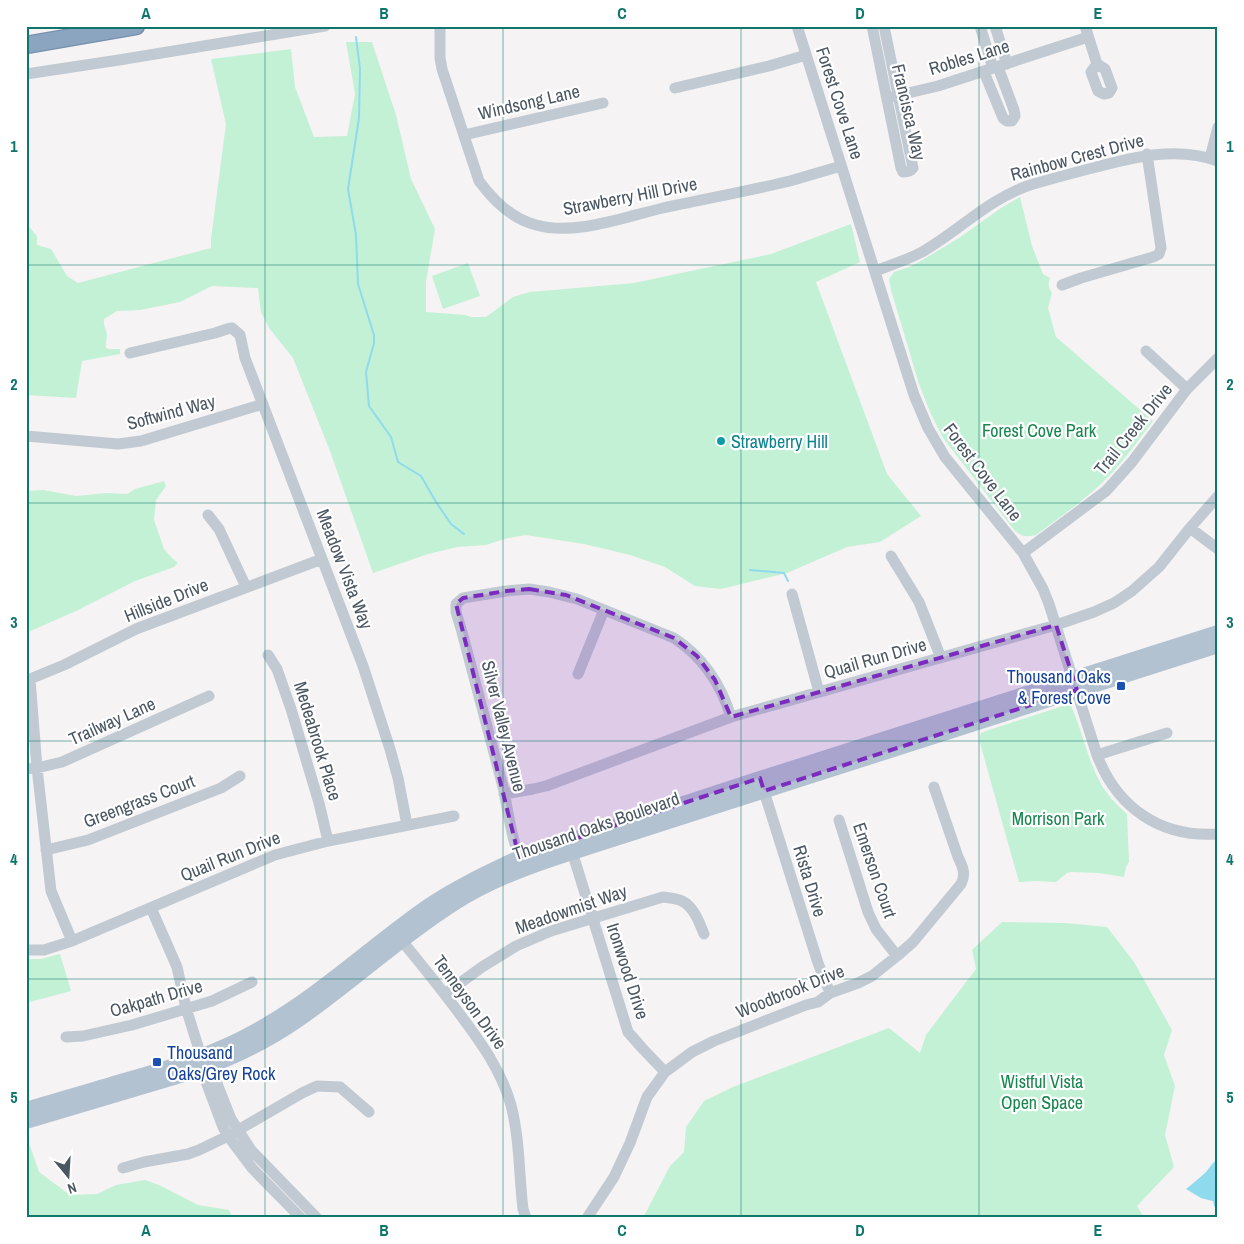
<svg xmlns="http://www.w3.org/2000/svg" width="1244" height="1244" viewBox="0 0 1244 1244" font-family="'Archivo Narrow',sans-serif">
	<style>
		.green { fill: #c3f1d5 }
		.water { fill: #90daee }
		.lines { fill: none; stroke-linecap: round; stroke-linejoin: round }
		.stream { stroke: #90daee; stroke-width: 2 }
		.highway-casing { stroke: #7690ad; stroke-width: 19 }
		.minor { stroke: #c1cad2; stroke-width: 11 }
		.major { stroke: #b3c2d1; stroke-width: 14 }
		.highway { stroke: #8ba5c1; stroke-width: 16 }
		.marked { fill: #7b2cbf; fill-opacity: 0.2; stroke: #7b2cbf; stroke-width: 4; stroke-dasharray: 10 6; stroke-linejoin: round }
		.grid { fill: none; stroke: #0f766e; stroke-width: 1; stroke-opacity: 0.55 }
		.culture-dot { fill: #0f9aa8; stroke: #fff; stroke-width: 2 }
		.transit-dot { fill: #1a4fb4; stroke: #fff; stroke-width: 2 }
		.labels { text-anchor: middle; dominant-baseline: central; stroke-width: 4.5; stroke-linejoin: round; paint-order: stroke }
		.street-label { font-size: 18px; fill: #4a5661; stroke: #fff }
		.park-label { font-size: 18px; fill: #17864f; stroke: #fff }
		.culture-label { font-size: 18px; fill: #0d838f; stroke: #fff; text-anchor: start }
		.transit-label { font-size: 18px; fill: #164399; stroke: #fff; text-anchor: end }
		.neatline { fill: none; stroke: #0f766e; stroke-width: 2 }
		.grid-label { font-size: 16px; text-anchor: middle; font-weight: bold; fill: #0f766e }
	</style>
	<rect width="100%" height="100%" fill="#f5f3f3"/>
	<path class="green" d="M346 42H372L396 115 411 179 435 229 426 282V312L465 315 471 317H486L513 297 530 292 634 283 771 254 851 224 860 262 816 282 887 474 921 516 880 542 847 547 787 573 721 589 695 586 665 567 630 555 584 544 526 535 508 538 486 545 457 547 428 554 373 573 330 451 293 358 269 328 261 312 258 288 212 286 180 302 140 310 117 311 104 319C103 325 106 329 107 335 107 340 105 343 106 348L109 349H120V354L82 361 76 398 26 395V223L37 236V245L51 249 67 276 78 283 211 248V239L226 124 211 59 291 49 295 87 314 137 347 136 355 94Z
		M1020 197 1032 246 1043 274 1050 278C1048 284 1048 287 1052 293L1048 308 1056 337 1153 421C1138 440 1124 461 1106 479 1085 500 1060 517 1036 535 1027 537 1022 537 1015 531L943 438 931 414 919 384 891 290 889 279 894 272 909 267 919 262 959 238 1001 208Z
		M468 263 480 296 443 309 432 276Z
		M164 481 166 486 156 500 154 520 164 549 172 558 178 563 174 567 135 581 76 611 26 633V491L43 490 76 496 106 493 127 494 135 489Z
		M1066 705 1071 706C1082 730 1087 758 1100 782 1106 794 1116 804 1127 814L1129 862 1126 867 1124 877 1099 873 1071 872 1067 873 1056 882 1036 881 1019 882 980 743V737L981 733 986 731Z
		M1002 922 1065 923 1107 927 1134 962 1172 1030 1164 1055 1175 1086 1165 1135 1174 1167 1137 1206 1144 1218H643L670 1166 684 1152 686 1127 704 1101 733 1087 889 1028 920 1053 926 1035 976 969 972 950Z
		M60 954 71 991 26 1003V959H41Z
		M26 1140H28L39 1172 70 1195 97 1194 116 1185 145 1180 159 1185 198 1205 229 1210 233 1218H26Z"/>
	<path class="water" d="M1218 1159V1202H1216L1201 1198 1186 1189C1193 1183 1200 1178 1206 1172 1210 1167 1213 1162 1218 1159Z"/>
	<g class="lines">
		<path class="stream" d="M356 37 360 69 359 118 348 189 356 235 358 284 374 335V343L366 372 369 406 391 437 398 462 421 476 436 502 451 524 464 534
			M750 570 784 573 788 581
			M1214 1200 1215 1205 1218 1212"/>
		<g class="highway-casing">
			<path id="highway" d="M26 45 136 26"/>
		</g>
		<path class="minor" d="M440 26V58L442 69 479 181C494 201 511 218 536 225 575 236 624 217 663 208 705 199 748 191 790 181 807 176 824 171 841 166
			M797 26 914 395 928 428 945 457 1023 553 1043 589 1049 604 1097 755C1117 808 1161 838 1218 834
			M872 26 901 168 903 172C908 172 911 171 913 168L884 26
			M980 26 993 68
			M995 26 1007 64
			M1085 26 1097 64 1105 69 1112 88 1109 93 1104 94 1098 91 1091 72 1097 64
			M984 72 1003 118 1007 121H1012L1015 116 1014 110 998 67
			M26 74 119 60 325 26
			M675 88 769 66 806 55
			M891 97 938 86 1088 37
			M464 135 603 103
			M1210 158 1218 127
			M875 271C891 265 907 260 922 252 959 231 988 199 1030 185 1051 179 1072 173 1093 168 1133 157 1177 146 1218 161
			M1062 285 1081 278 1153 257 1159 254 1161 248 1147 154
			M1146 351 1187 389
			M130 353 215 333 227 329 232 328 240 335 245 358 363 666 390 749 398 778 407 825
			M26 436 118 444 141 441 263 404
			M208 515 219 529 246 587
			M1190 528 1218 549
			M1023 553 1106 491 1132 462 1187 389 1218 358
			M891 556 919 602 941 658
			M792 594 819 692
			M268 655 277 669 291 709 319 803 328 841
			M578 674 604 610
			M26 679H30L64 665 136 629 322 559
			M30 679 37 768 51 891 72 941
			M1097 755 1167 733
			M26 769 37 768 62 762 209 696
			M762 785 818 963 830 993
			M504 794 533 789 546 786 731 717 1056 625 1094 612 1114 603 1132 591 1159 567 1190 528 1218 496
			M839 820 868 912 876 929 897 956
			M570 845 628 1032 643 1049 665 1072
			M46 850 88 840 221 788 240 776
			M519 857C510 833 508 808 502 783 489 733 476 683 462 632L456 612V604L463 598 506 591 529 589 549 592 577 599 674 638C703 657 721 684 731 717
			M151 908 177 967 186 1008 201 1056 206 1068 214 1076 231 1119 251 1150 317 1218
			M397 935C417 959 437 984 456 1009 479 1040 500 1067 511 1105 519 1136 519 1168 522 1200L523 1209 526 1218
			M26 950H44L72 941 275 855 328 841 454 816
			M445 994 482 967 516 946 551 931 663 897C669 898 677 898 682 901 694 907 699 922 704 934
			M66 1037 83 1036 132 1025 212 1001 252 982
			M206 1068 205 1079 223 1127 228 1136 252 1168 301 1218
			M123 1168 144 1162 188 1154 199 1150 228 1136 302 1093 317 1086 340 1087 369 1112
			M587 1218 614 1177 630 1143 647 1097 665 1072 692 1052 714 1041 806 1005 818 1002 830 993 858 983 872 976 897 956 913 942 961 884C966 874 963 867 958 857L934 787"/>
		<path class="major" d="M26 1109C59 1099 92 1090 124 1080 171 1067 216 1053 258 1029 319 995 369 947 426 907 455 887 487 872 519 857L760 778 1218 632
			M26 1122 194 1072C231 1060 267 1042 299 1020 352 983 399 939 454 904 490 881 531 866 572 853L1218 646"/>
		<use href="#highway" class="highway"/>
	</g>
	<path class="marked" d="M529 589 566 595 674 638 697 656 715 680 731 717 1056 625 1077 690 764 791 760 778 519 857 456 604 463 598 506 591Z"/>
	<path class="grid" d="M265 26V1218M503 26V1218M741 26V1218M979 26V1218M26 265H1218M26 503H1218M26 741H1218M26 979H1218"/>
	<circle class="culture-dot" cx="721" cy="441" r="5"/>
	<g class="transit-dot">
		<rect x="1116" y="681" width="10" height="10" rx="2.5"/>
		<rect x="152" y="1057" width="10" height="10" rx="2.5"/>
	</g>
	<g class="labels">
		<g class="street-label">
			<text transform="translate(969 57) rotate(-17)">Robles Lane</text>
			<text transform="translate(529 102) rotate(-13)">Windsong Lane</text>
			<text transform="translate(840 103) rotate(72)">Forest Cove Lane</text>
			<text transform="translate(909 112) rotate(77)">Francisca Way</text>
			<text transform="translate(1077 157) rotate(-15)">Rainbow Crest Drive</text>
			<text transform="translate(630 196) rotate(-11)">Strawberry Hill Drive</text>
			<text transform="translate(171 412) rotate(-15)">Softwind Way</text>
			<text transform="translate(1133 429) rotate(-51)">Trail Creek Drive</text>
			<text transform="translate(983 472) rotate(53)">Forest Cove Lane</text>
			<text transform="translate(345 569) rotate(69)">Meadow Vista Way</text>
			<text transform="translate(166 600) rotate(-22)">Hillside Drive</text>
			<text transform="translate(875 658) rotate(-16)">Quail Run Drive</text>
			<text transform="translate(112 721) rotate(-24)">Trailway Lane</text>
			<text transform="translate(504 726) rotate(76)">Silver Valley Avenue</text>
			<text transform="translate(318 741) rotate(73)">Medeabrook Place</text>
			<text transform="translate(139 801) rotate(-21)">Greengrass Court</text>
			<text transform="translate(596 826) rotate(-19)">Thousand Oaks Boulevard</text>
			<text transform="translate(230 856) rotate(-22)">Quail Run Drive</text>
			<text transform="translate(875 870) rotate(71)">Emerson Court</text>
			<text transform="translate(810 881) rotate(73)">Rista Drive</text>
			<text transform="translate(571 909) rotate(-19)">Meadowmist Way</text>
			<text transform="translate(628 971) rotate(72)">Ironwood Drive</text>
			<text transform="translate(790 991) rotate(-22)">Woodbrook Drive</text>
			<text transform="translate(156 998) rotate(-16)">Oakpath Drive</text>
			<text transform="translate(470 1002) rotate(54)">Tenneyson Drive</text>
		</g>
		<g class="park-label">
			<text x="1039" y="430">Forest Cove Park</text>
			<text x="1058" y="818">Morrison Park</text>
			<text x="1042" y="1081">Wistful Vista<tspan x="1042" dy="21">Open Space</tspan></text>
		</g>
		<g class="culture-label">
			<text x="731" y="441">Strawberry Hill</text>
		</g>
		<g class="transit-label">
			<text x="1111" y="676">Thousand Oaks<tspan x="1111" dy="21">&amp; Forest Cove</tspan></text>
			<text x="167" y="1052" text-anchor="start">Thousand<tspan x="167" dy="21">Oaks/Grey Rock</tspan></text>
		</g>
	</g>
	<rect width="1244" height="1244" fill="none" stroke="#ffffff" stroke-width="55"/>
	<g transform="translate(68 1176) rotate(162)" stroke="#ffffff" stroke-width="4" paint-order="stroke">
	<path d="M0-4L9 19L0 12L-9 19Z" fill="#4a5661"/>
	<text y="-8" font-size="14" font-weight="bold" text-anchor="middle" fill="#4a5661">N</text>
	</g>
	<rect x="28" y="28" width="1188" height="1188" class="neatline"/>
	<g class="grid-label">
		<text x="146" y="19">A</text>
		<text x="384" y="19">B</text>
		<text x="622" y="19">C</text>
		<text x="860" y="19">D</text>
		<text x="1098" y="19">E</text>
		<text x="14" y="152">1</text>
		<text x="1230" y="152">1</text>
		<text x="14" y="390">2</text>
		<text x="1230" y="390">2</text>
		<text x="14" y="628">3</text>
		<text x="1230" y="628">3</text>
		<text x="14" y="865">4</text>
		<text x="1230" y="865">4</text>
		<text x="14" y="1103">5</text>
		<text x="1230" y="1103">5</text>
		<text x="146" y="1236">A</text>
		<text x="384" y="1236">B</text>
		<text x="622" y="1236">C</text>
		<text x="860" y="1236">D</text>
		<text x="1098" y="1236">E</text>
	</g>
</svg>
